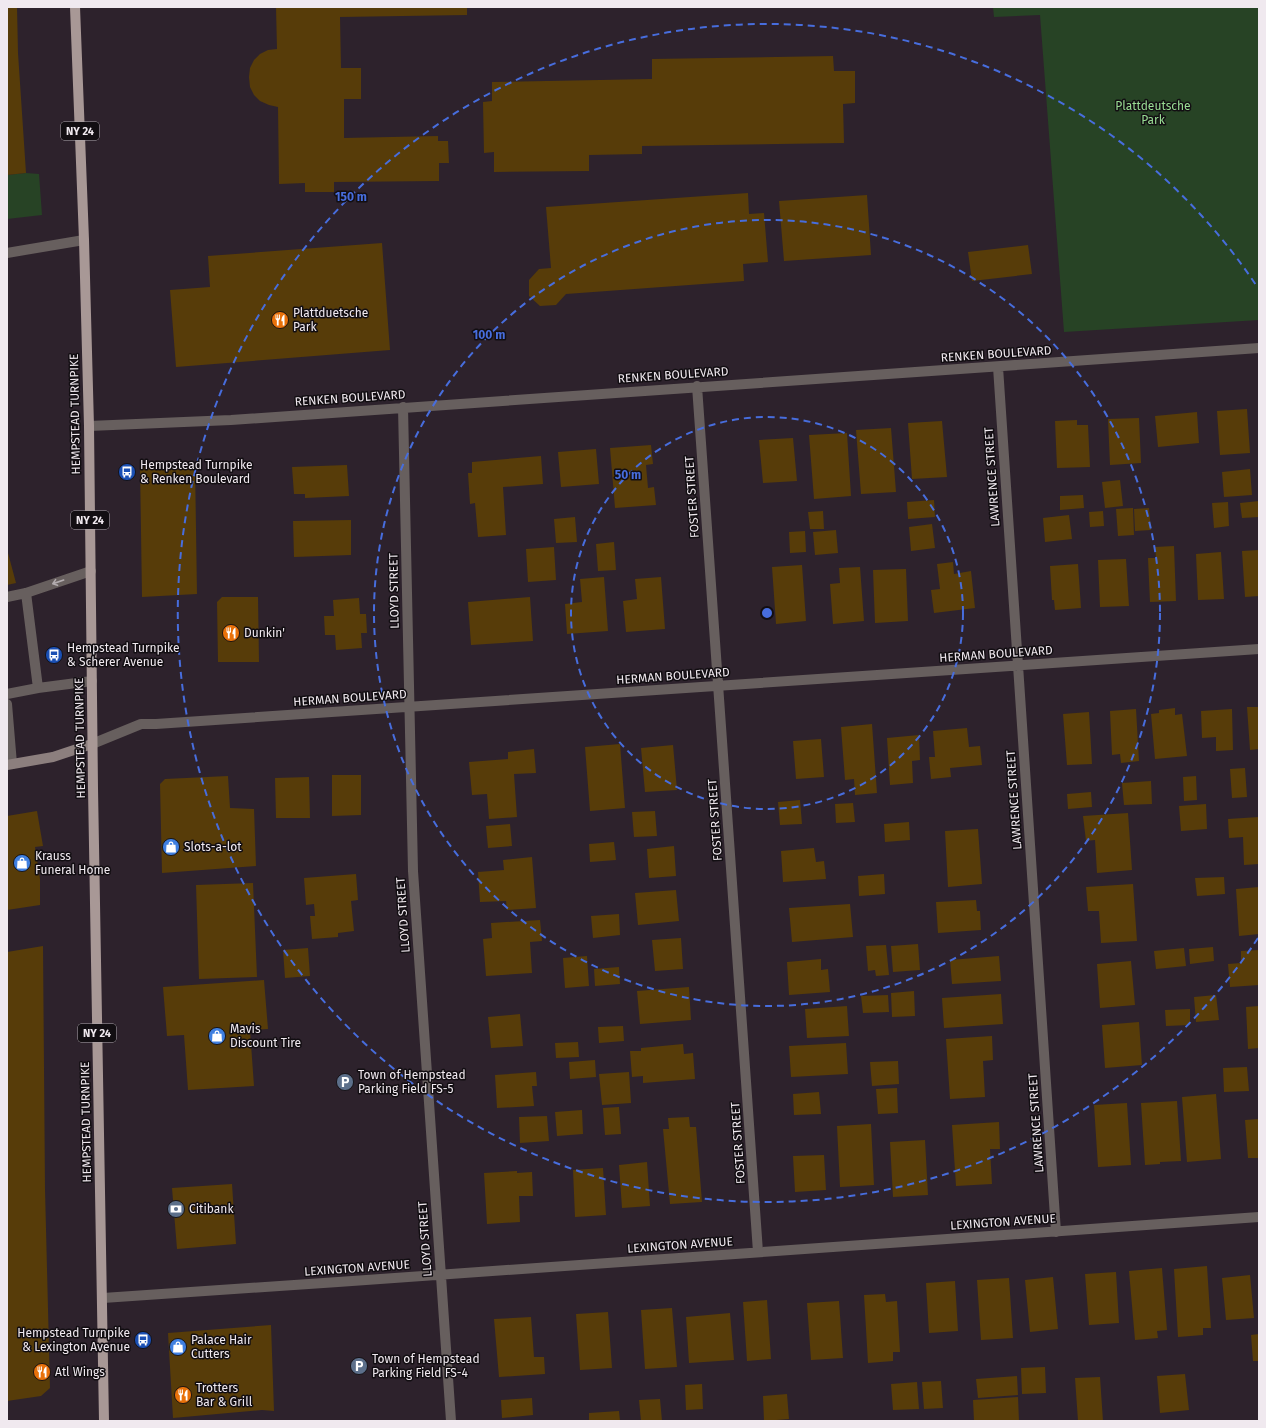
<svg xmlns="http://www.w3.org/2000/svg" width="1266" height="1428" viewBox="0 0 1266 1428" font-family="'Fira Sans',sans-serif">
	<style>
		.green { fill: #274325 }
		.building { fill: #573c09 }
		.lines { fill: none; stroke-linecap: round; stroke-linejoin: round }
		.lane { stroke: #675f5e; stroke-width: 10 }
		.street { stroke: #675f5e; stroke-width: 10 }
		.secondary { stroke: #8c7f7e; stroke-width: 10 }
		.primary { stroke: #a89896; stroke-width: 10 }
		.oneway { stroke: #b2abae }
		.ring { fill: none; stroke: #476ddd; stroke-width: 2; stroke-dasharray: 7 5 }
		.labels { text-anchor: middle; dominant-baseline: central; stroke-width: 3; stroke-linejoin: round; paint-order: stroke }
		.shield { fill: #120e12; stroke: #ada7ad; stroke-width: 1 }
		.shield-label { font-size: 11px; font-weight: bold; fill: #f0e9ef }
		.park-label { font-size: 12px; fill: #99dd94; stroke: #120e12 }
		.poi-label { font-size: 12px; fill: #f0e9ef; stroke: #120e12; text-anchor: start }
		.street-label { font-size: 12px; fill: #f0e9ef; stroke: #120e12 }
		.centre { fill: #476ddd; stroke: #120e12; stroke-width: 2 }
		.ring-label { font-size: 12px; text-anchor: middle; font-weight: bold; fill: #476ddd; stroke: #120e12; stroke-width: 3; stroke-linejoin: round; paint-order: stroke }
	</style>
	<rect width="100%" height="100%" fill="#2d222c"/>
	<path class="green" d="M993 7H1259V320L1064 332 1040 15 994 17Z
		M26 173 39 174 42 215 7 219V175Z"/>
	<path class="building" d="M7 7H17L18 53 26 173 7 175Z
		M276 7H467V15L340 17 341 68H361V99H344V138L438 136V141H448L449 163H439V181L334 182V192H305V183L279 184 278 107 269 105 260 101 254 95 250 87 249 77 250 68 254 60 260 54 268 50 277 49Z
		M833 56 834 71H855V103L843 104 844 143 642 146V154L589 155V171L494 172V152L484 153 483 102 492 101V82L652 79V59Z
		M748 193 749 214 764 213 768 262 743 264 744 281 566 294 556 305 540 306 529 296V280L539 269 551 268 546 207Z
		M867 195 871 255 784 261 779 201Z
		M382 243 390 350 176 367 170 290 210 287 208 256Z
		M1028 245 1032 274 972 281 968 252Z
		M1247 409 1250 453 1220 455 1217 411Z
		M1197 412 1199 443 1158 447 1155 416Z
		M1139 418 1141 463 1110 465 1108 419Z
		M1077 420V425H1088L1090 467 1057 468 1055 421Z
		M942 421 947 477 912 479 908 423Z
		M891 428 896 492 861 494 856 430Z
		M847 433 851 496 814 499 809 435Z
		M793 438 797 481 763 483 759 440Z
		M651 445 653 464 646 465 648 488 654 487 656 505 615 508 610 448Z
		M596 449 599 484 561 487 558 452Z
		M541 456 543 484 503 487 506 535 478 537 475 503 470 504 468 473H472V462Z
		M195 463 197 594 142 597 140 466Z
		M347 465 349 496 305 498V494H294L292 467Z
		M1250 469 1252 495 1224 497 1222 472Z
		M1120 480 1123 506 1105 508 1102 482Z
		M1083 495 1084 508 1060 510V496Z
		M934 500 935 517 908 519 907 502Z
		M1259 501V517L1242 518 1240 503Z
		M1228 502 1229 526 1214 528 1212 503Z
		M1133 508 1134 535 1118 536 1116 509Z
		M1149 508 1151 530 1135 531 1134 509Z
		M823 511 824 529H810L808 512Z
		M1103 511 1104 526 1090 527 1089 512Z
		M1069 515 1072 539 1045 542 1043 518Z
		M575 517 577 542 556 543 554 519Z
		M351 520V555L294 557 293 521Z
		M932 524 935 548 911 551 909 527Z
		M836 530 838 553 815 555 813 532Z
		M805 531 806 552 790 553 789 532Z
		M614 542 616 570 598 571 596 544Z
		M1174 546 1176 601 1150 602 1148 558H1156L1155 547Z
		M554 547 556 580 528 582 526 549Z
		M1259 550V596L1245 597 1242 551Z
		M1221 552 1224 599 1198 600 1196 554Z
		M7 553H8L16 583 7 585Z
		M1126 559 1129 606 1100 607 1098 560Z
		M953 562 954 574 971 571 975 608 934 613 931 590 940 589 937 564Z
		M1078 564 1081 608 1055 610 1054 600H1052L1050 566Z
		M802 565 806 621 776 624 772 567Z
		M860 567 864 621 833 624 830 584 840 583 839 568Z
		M906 569 908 621 875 623 873 570Z
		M604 577 608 631 567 634 565 604 582 602 580 579Z
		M661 577 665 629 626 632 623 601 637 599 635 579Z
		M222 597H258L259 662H218L217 602Z
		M530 597 533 641 471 645 468 602Z
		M359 598 360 614H366L367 633H361L362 648 336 650 335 635H325L324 616H334L333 600Z
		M1247 707H1259V749L1250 750Z
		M1175 708V715L1182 714 1187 756 1155 759 1151 714 1159 713V710Z
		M1136 709 1139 761 1121 763 1120 754 1112 755 1110 711Z
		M1232 709 1233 750 1216 751V737L1202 738 1201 711Z
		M1089 712 1092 764 1067 765 1063 714Z
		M872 724 877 793 855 795 854 779 845 780 841 727Z
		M967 728 969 747 980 746 982 765 950 768 951 777 931 779 929 757H935L933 731Z
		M919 735 920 760 912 761 913 783 890 785 887 738Z
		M821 739 824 777 796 779 793 741Z
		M620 744 625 808 590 811 585 747Z
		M673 745 677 790 645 792 641 748Z
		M534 749 536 773 514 774 517 817 489 819 487 794 472 795 469 762 508 759V752Z
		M1245 768 1247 797 1232 798 1230 769Z
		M332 775H361V815L332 816Z
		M228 776 230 808 254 809 256 866 162 873 160 784 165 779Z
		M1196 776 1197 800 1184 801 1183 777Z
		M309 777 310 818H276L275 778Z
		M1151 781 1152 804 1124 805 1122 783Z
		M1091 792 1092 807 1068 809 1067 794Z
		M800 800 802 824 780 825 778 802Z
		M853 803 855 822 836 823 835 804Z
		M1206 804 1207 829 1181 831 1179 806Z
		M37 811 43 846 35 847 40 879V905L7 910V816Z
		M655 811 657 836 634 837 632 812Z
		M1128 813 1132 870 1097 873 1095 840 1086 841 1083 816Z
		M1259 817V864L1244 865 1243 837 1229 838 1228 819Z
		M909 822 910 840 885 842 884 824Z
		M510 824 512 846 488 848 486 826Z
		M978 829 982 884 948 887 945 831Z
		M614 842 616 860 590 862 589 844Z
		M674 846 676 876 649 878 647 849Z
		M814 848 816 862 824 861 826 879 783 882 781 851Z
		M532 857 536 908 507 910 506 901 480 902 478 872 504 870 503 860Z
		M356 874 358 900 351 901 354 931 338 933V937L312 939 310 916H315L314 904 306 905 304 878Z
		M884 874 885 894 859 896 858 876Z
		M1224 877 1225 894 1197 896 1195 878Z
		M253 883 257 977 199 979 196 885Z
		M1133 884 1137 941 1101 943 1099 911H1088L1086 887Z
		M1259 887V934L1239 936 1236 889Z
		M676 890 679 921 638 925 635 893Z
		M976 900 977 911H980L981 930 938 933 936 902Z
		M850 904 853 937 792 942 789 908Z
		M619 914 620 935 593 938 591 916Z
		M540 920 542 941 530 942 532 973 486 976 483 939 492 938 491 923Z
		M681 938 683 969 655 971 652 940Z
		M918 944 920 970 893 972 891 946Z
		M886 945 889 975 876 976 875 970 868 971 866 946Z
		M43 946 45 1189 50 1388 41 1396 7 1401V952Z
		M1213 947 1214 961 1190 964 1189 949Z
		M308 948 310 976 285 978 283 950Z
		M1184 948 1186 966 1156 969 1154 951Z
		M1259 950V985L1230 987 1228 964 1241 963V951Z
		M587 956 589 986 565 988 563 958Z
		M999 956 1001 981 952 984 950 960Z
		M821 959V970L828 969 830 992 789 995 787 962Z
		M1131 961 1135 1005 1100 1008 1097 964Z
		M619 967 620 984 595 986 594 969Z
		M264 980 268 1029 250 1030 254 1086 188 1090 184 1035 167 1036 163 987Z
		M689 987 691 1020 640 1024 637 991Z
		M914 991 915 1016 892 1017 891 993Z
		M1001 994 1003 1024 944 1028 942 998Z
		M888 995 889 1012 863 1013 861 996Z
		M1216 995 1219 1020 1196 1022 1194 997Z
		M847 1006 849 1036 807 1038 805 1009Z
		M1259 1006V1048L1248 1049 1246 1007Z
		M1190 1009V1025L1166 1026 1165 1010Z
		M520 1014 523 1046 491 1048 488 1017Z
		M1139 1022 1142 1065 1105 1068 1102 1025Z
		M623 1026 624 1041 599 1043 598 1027Z
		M992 1036 993 1060 983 1061 985 1097 950 1099 946 1039Z
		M578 1042 579 1057 556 1058 555 1043Z
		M846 1043 848 1074 791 1077 789 1046Z
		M683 1044 684 1054 693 1053 695 1079 643 1083V1076L632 1077 630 1051H641V1048Z
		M595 1060 596 1077 570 1079 569 1062Z
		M898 1061 899 1084 872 1086 870 1062Z
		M1247 1067 1249 1091 1224 1092 1223 1068Z
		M536 1072 537 1086H532L534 1106 497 1108 495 1075Z
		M629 1072 631 1103 602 1105 599 1074Z
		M897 1088 898 1113 878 1114 876 1089Z
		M819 1092 821 1114 794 1115 793 1094Z
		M1216 1094 1221 1159 1187 1162 1182 1097Z
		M1177 1101 1181 1161 1160 1162V1164L1145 1165 1141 1103Z
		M1127 1103 1131 1165 1098 1167 1094 1105Z
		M619 1107 621 1134 605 1135 603 1108Z
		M582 1110 583 1134 557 1136 555 1112Z
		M547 1116 549 1141 520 1143 519 1117Z
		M689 1117 690 1127H696L702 1202 670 1204 663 1129H669L668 1118Z
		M1259 1119V1158H1248L1245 1120Z
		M999 1122 1000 1149H990L992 1184 956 1186 952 1125Z
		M871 1124 874 1185 840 1187 837 1126Z
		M925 1140 928 1195 893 1197 890 1142Z
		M824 1155 826 1190 795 1192 793 1156Z
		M647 1162 650 1206 622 1208 619 1165Z
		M603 1168 606 1215 575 1217 573 1170Z
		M517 1171V1173L532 1172 533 1196H519L520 1222 487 1224 484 1173Z
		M232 1184 236 1244 177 1249 172 1188Z
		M1207 1266 1211 1328H1203V1335L1178 1337 1174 1269Z
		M1162 1268 1167 1330 1157 1331 1158 1338 1135 1340 1129 1271Z
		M1116 1272 1119 1323 1089 1325 1085 1274Z
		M1250 1275 1254 1318 1226 1320 1222 1278Z
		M1053 1277 1058 1329 1030 1332 1025 1280Z
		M1009 1278 1013 1338 981 1340 977 1280Z
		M955 1281 958 1331 929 1333 926 1283Z
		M885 1294 886 1302 897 1301 900 1352H893V1361L868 1363 864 1295Z
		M767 1300 771 1359 747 1361 743 1302Z
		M839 1301 843 1358 811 1360 807 1303Z
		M672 1308 677 1367 645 1369 641 1310Z
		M608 1312 612 1368 580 1370 576 1314Z
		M730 1313 734 1360 689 1363 686 1317Z
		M531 1317 534 1357H544L545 1374 499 1377 494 1319Z
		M271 1325 274 1411 262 1410 173 1418 168 1333Z
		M1259 1334V1361H1253L1251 1335Z
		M1045 1367 1046 1393 1022 1394 1021 1368Z
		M1185 1374 1189 1410 1160 1413 1157 1376Z
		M1017 1376 1018 1395 978 1398 976 1379Z
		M1100 1377 1103 1421H1078L1075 1378Z
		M941 1381 943 1408 924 1409 922 1382Z
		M917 1382 919 1409 893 1410 891 1384Z
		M702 1384 703 1409 686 1410 685 1385Z
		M787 1394 789 1419 764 1421 763 1396Z
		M1018 1397 1019 1421H974L973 1400Z
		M532 1398 533 1415 502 1418 501 1400Z
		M660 1399 662 1421H641L639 1400Z
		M619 1411 620 1421H589V1413Z"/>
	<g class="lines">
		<path class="lane" d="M26 593 38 688
			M7 597 26 593 91 571
			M7 694 38 688 92 681
			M7 704 12 764"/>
		<path class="street" d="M7 253 84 240
			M998 367 1056 1232
			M697 386 758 1252
			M403 407 413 871 451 1421
			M89 426 231 420 1259 348
			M92 744 141 724H156L1259 649
			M103 1298 338 1282 1259 1217"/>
		<path class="secondary" d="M7 765 53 757 92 744"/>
		<path class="primary" d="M75 7 84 240 89 426 93 788 104 1421"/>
	</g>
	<defs><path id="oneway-shaft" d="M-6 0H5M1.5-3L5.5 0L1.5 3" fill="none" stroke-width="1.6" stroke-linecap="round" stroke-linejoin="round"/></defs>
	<use class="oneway" href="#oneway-shaft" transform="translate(58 582) rotate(161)"/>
	<g class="ring">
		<circle cx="767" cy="613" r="196"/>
		<circle cx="767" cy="613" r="393"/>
		<path d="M1258 938A589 589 0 1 1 1258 288"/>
	</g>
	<defs>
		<g id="restaurant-disc" transform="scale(0.9)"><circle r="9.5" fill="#e8710a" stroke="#120e12"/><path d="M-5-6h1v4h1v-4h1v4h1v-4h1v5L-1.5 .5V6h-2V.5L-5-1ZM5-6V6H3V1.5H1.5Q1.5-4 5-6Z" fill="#fff"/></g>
		<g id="bus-disc" transform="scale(0.9)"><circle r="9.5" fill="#1a4fb4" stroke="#120e12"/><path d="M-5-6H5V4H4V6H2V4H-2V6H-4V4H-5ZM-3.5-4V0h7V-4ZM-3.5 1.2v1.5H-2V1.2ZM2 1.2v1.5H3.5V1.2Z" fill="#fff"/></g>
		<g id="shop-disc" transform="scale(0.9)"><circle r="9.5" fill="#3f7fe0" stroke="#120e12"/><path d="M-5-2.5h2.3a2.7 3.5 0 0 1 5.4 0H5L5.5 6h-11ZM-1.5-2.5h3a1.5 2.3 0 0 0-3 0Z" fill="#fff"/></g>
		<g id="parking-disc" transform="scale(0.9)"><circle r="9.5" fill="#5c6f8a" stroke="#120e12"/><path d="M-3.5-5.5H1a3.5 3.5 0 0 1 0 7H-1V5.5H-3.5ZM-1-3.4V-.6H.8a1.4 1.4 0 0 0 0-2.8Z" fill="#fff"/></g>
		<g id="bank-disc" transform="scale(0.9)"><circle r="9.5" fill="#5c6f8a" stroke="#120e12"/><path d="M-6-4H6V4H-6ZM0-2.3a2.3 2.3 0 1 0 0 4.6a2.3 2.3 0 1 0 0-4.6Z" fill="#fff"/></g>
	</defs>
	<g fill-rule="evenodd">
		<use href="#restaurant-disc" x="280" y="320"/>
		<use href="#bus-disc" x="127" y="472"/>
		<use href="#restaurant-disc" x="231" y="633"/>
		<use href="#bus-disc" x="54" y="655"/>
		<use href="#shop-disc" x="171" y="847"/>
		<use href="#shop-disc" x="22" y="863"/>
		<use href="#shop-disc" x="217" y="1036"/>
		<use href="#parking-disc" x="345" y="1082"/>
		<use href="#bank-disc" x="176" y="1209"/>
		<use href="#bus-disc" x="143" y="1340"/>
		<use href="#shop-disc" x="178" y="1347"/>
		<use href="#parking-disc" x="359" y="1366"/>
		<use href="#restaurant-disc" x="42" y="1372"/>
		<use href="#restaurant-disc" x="183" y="1395"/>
	</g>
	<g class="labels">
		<g class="shield">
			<rect x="61" y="122" width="38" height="18" rx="3"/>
			<rect x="71" y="511" width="38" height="18" rx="3"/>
			<rect x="78" y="1024" width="38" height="18" rx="3"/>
		</g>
		<g class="shield-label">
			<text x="80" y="131">NY 24</text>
			<text x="90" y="520">NY 24</text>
			<text x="97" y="1033">NY 24</text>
		</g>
		<g class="park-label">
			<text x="1153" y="106">Plattdeutsche<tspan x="1153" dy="14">Park</tspan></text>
		</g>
		<g class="poi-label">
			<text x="293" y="313">Plattduetsche<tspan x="293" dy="14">Park</tspan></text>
			<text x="140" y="465">Hempstead Turnpike<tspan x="140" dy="14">&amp; Renken Boulevard</tspan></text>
			<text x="244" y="633">Dunkin'</text>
			<text x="67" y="648">Hempstead Turnpike<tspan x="67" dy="14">&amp; Scherer Avenue</tspan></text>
			<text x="184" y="847">Slots-a-lot</text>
			<text x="35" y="856">Krauss<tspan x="35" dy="14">Funeral Home</tspan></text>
			<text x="230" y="1029">Mavis<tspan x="230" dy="14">Discount Tire</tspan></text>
			<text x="358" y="1075">Town of Hempstead<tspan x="358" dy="14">Parking Field FS-5</tspan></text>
			<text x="189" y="1209">Citibank</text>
			<text x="130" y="1333" text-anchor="end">Hempstead Turnpike<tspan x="130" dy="14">&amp; Lexington Avenue</tspan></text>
			<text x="191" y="1340">Palace Hair<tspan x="191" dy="14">Cutters</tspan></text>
			<text x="372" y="1359">Town of Hempstead<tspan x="372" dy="14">Parking Field FS-4</tspan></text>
			<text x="55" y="1372">Atl Wings</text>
			<text x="196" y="1388">Trotters<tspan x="196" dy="14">Bar &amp; Grill</tspan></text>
		</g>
		<g class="street-label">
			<text transform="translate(996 354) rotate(-4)">RENKEN BOULEVARD</text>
			<text transform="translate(673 375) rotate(-4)">RENKEN BOULEVARD</text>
			<text transform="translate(350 398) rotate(-4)">RENKEN BOULEVARD</text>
			<text transform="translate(75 414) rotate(-91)">HEMPSTEAD TURNPIKE</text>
			<text transform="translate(992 477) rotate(-94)">LAWRENCE STREET</text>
			<text transform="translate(692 497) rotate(-94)">FOSTER STREET</text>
			<text transform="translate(394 591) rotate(-91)">LLOYD STREET</text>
			<text transform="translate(996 654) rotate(-4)">HERMAN BOULEVARD</text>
			<text transform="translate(673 676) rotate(-4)">HERMAN BOULEVARD</text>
			<text transform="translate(350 698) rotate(-4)">HERMAN BOULEVARD</text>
			<text transform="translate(80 738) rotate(-91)">HEMPSTEAD TURNPIKE</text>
			<text transform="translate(1014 800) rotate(-94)">LAWRENCE STREET</text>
			<text transform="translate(715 820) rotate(-94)">FOSTER STREET</text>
			<text transform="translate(403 915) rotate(-94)">LLOYD STREET</text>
			<text transform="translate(86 1122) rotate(-91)">HEMPSTEAD TURNPIKE</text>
			<text transform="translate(1036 1123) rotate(-94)">LAWRENCE STREET</text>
			<text transform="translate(738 1143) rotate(-94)">FOSTER STREET</text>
			<text transform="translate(1003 1222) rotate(-4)">LEXINGTON AVENUE</text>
			<text transform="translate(425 1239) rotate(-94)">LLOYD STREET</text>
			<text transform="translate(680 1245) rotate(-4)">LEXINGTON AVENUE</text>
			<text transform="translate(357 1268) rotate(-4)">LEXINGTON AVENUE</text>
		</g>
	</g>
	<circle cx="767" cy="613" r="6" class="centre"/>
	<g class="ring-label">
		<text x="351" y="201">150 m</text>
		<text x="489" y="339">100 m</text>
		<text x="628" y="479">50 m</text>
	</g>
	<rect width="1266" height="1428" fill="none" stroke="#f0e9ef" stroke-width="16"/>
</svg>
